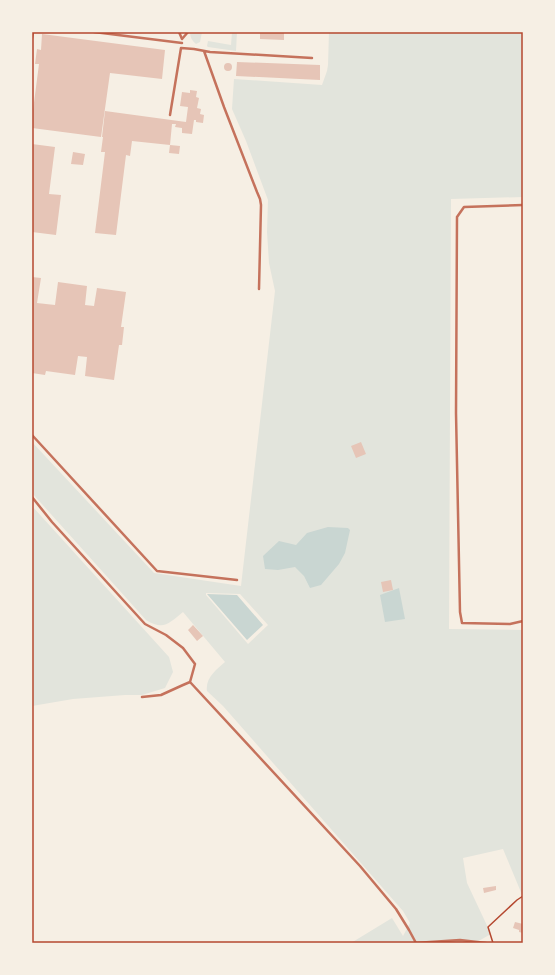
<svg xmlns="http://www.w3.org/2000/svg" width="555" height="975" viewBox="0 0 555 975" font-family="Signika,sans-serif">
	<style>
		.green { fill: #e2e4dc; fill-rule: evenodd }
		.water { fill: #c9d6d2 }
		.building { fill: #e6c5b7 }
		.lines { fill: none; stroke-linecap: round; stroke-linejoin: round }
		.path { stroke: #b5482f; stroke-width: 1.5 }
		.service { stroke: #c5725c; stroke-width: 2.5 }
		.neatline { fill: none; stroke: #b5482f; stroke-width: 1.5 }
	</style>
	<rect width="100%" height="100%" fill="#f6efe4"/>
	<path class="green" d="M190 32H202L200 42 196 44C192 41 190 37 190 32Z
		M232 32H237L236 51 208 47 207 46 208 41 231 45Z
		M329 32H523V197L451 199 449 629 523 630V897L503 849 463 858 467 883 491 934 475 943H351L392 918 403 936 410 923 403 911 223 706 207 691C205 678 217 669 225 662L183 612C169 623 164 631 146 620L32 493V442L154 573 241 586 275 291 269 263 267 232 268 200 246 141 232 109 234 79 322 85 327 71 328 65ZM206 593 240 594 268 625 248 644 206 595Z
		M32 506 169 657 173 672 165 688 142 695H125L73 699 32 706Z"/>
	<path class="water" d="M328 527 348 528 350 530 345 553 339 564 321 585 310 588 304 576 295 567 278 570 265 569 263 556 279 541 296 545 307 533Z
		M399 588 405 619 385 622 380 595Z
		M207 594 237 595 263 625 247 640Z"/>
	<path class="building" d="M260 32H284V40L260 39Z
		M42 34 165 50 162 79 110 73 101 137 32 128V118L39 64H35L37 49 41 50Z
		M237 62 320 65V80L236 76Z
		M224 67a4 4 0 1 1 8 0a4 4 0 1 1-8 0Z
		M190 90 197 91 196 97 199 98 197 108 201 109 200 114 204 115 203 123 196 122V120H194L192 134 182 133V128L175 127 176 124H172L170 145 132 141 130 156 126 155 116 235 95 233 105 152H101L103 137H102L105 111 186 122 188 107 180 106 182 92 190 93Z
		M32 144 55 147 49 194 61 195 56 235 32 232Z
		M170 145 180 146 179 154 169 153Z
		M73 152 85 154 83 165 71 164Z
		M32 277 41 278 37 303 55 305 58 282 87 286 85 305 94 306 97 288 126 292 121 327H124L122 345H119L114 380 85 376 87 357 78 356 75 375 46 371 45 375 32 373Z
		M361 442 366 454 356 458 351 446Z
		M391 580 393 590 383 592 381 582Z
		M193 625 203 636 197 641 188 630Z
		M496 886V890L484 893 483 888Z
		M515 922 523 924V933L519 932V930L513 928Z"/>
	<g class="lines">
		<path class="path" d="M493 943 488 927 517 900 523 896"/>
		<path class="service" d="M94 32 182 43
			M179 32 182 39 188 32
			M32 38 33 32
			M204 51 224 107 257 192 260 199 261 205 259 289
			M170 115 181 48 194 49 210 52 312 58
			M523 205 464 207 457 217 456 413 460 612 462 623 510 624 523 621
			M32 435 157 571 237 580
			M32 497 52 522 145 624 166 635 183 648 195 664 190 682 183 685 161 695 142 697
			M190 682 360 866 396 909 409 930 416 943
			M415 943 460 940 486 943"/>
	</g>
	<rect width="555" height="975" fill="none" stroke="#f6efe4" stroke-width="66"/>
	<rect x="33" y="33" width="489" height="909" class="neatline"/>
</svg>
